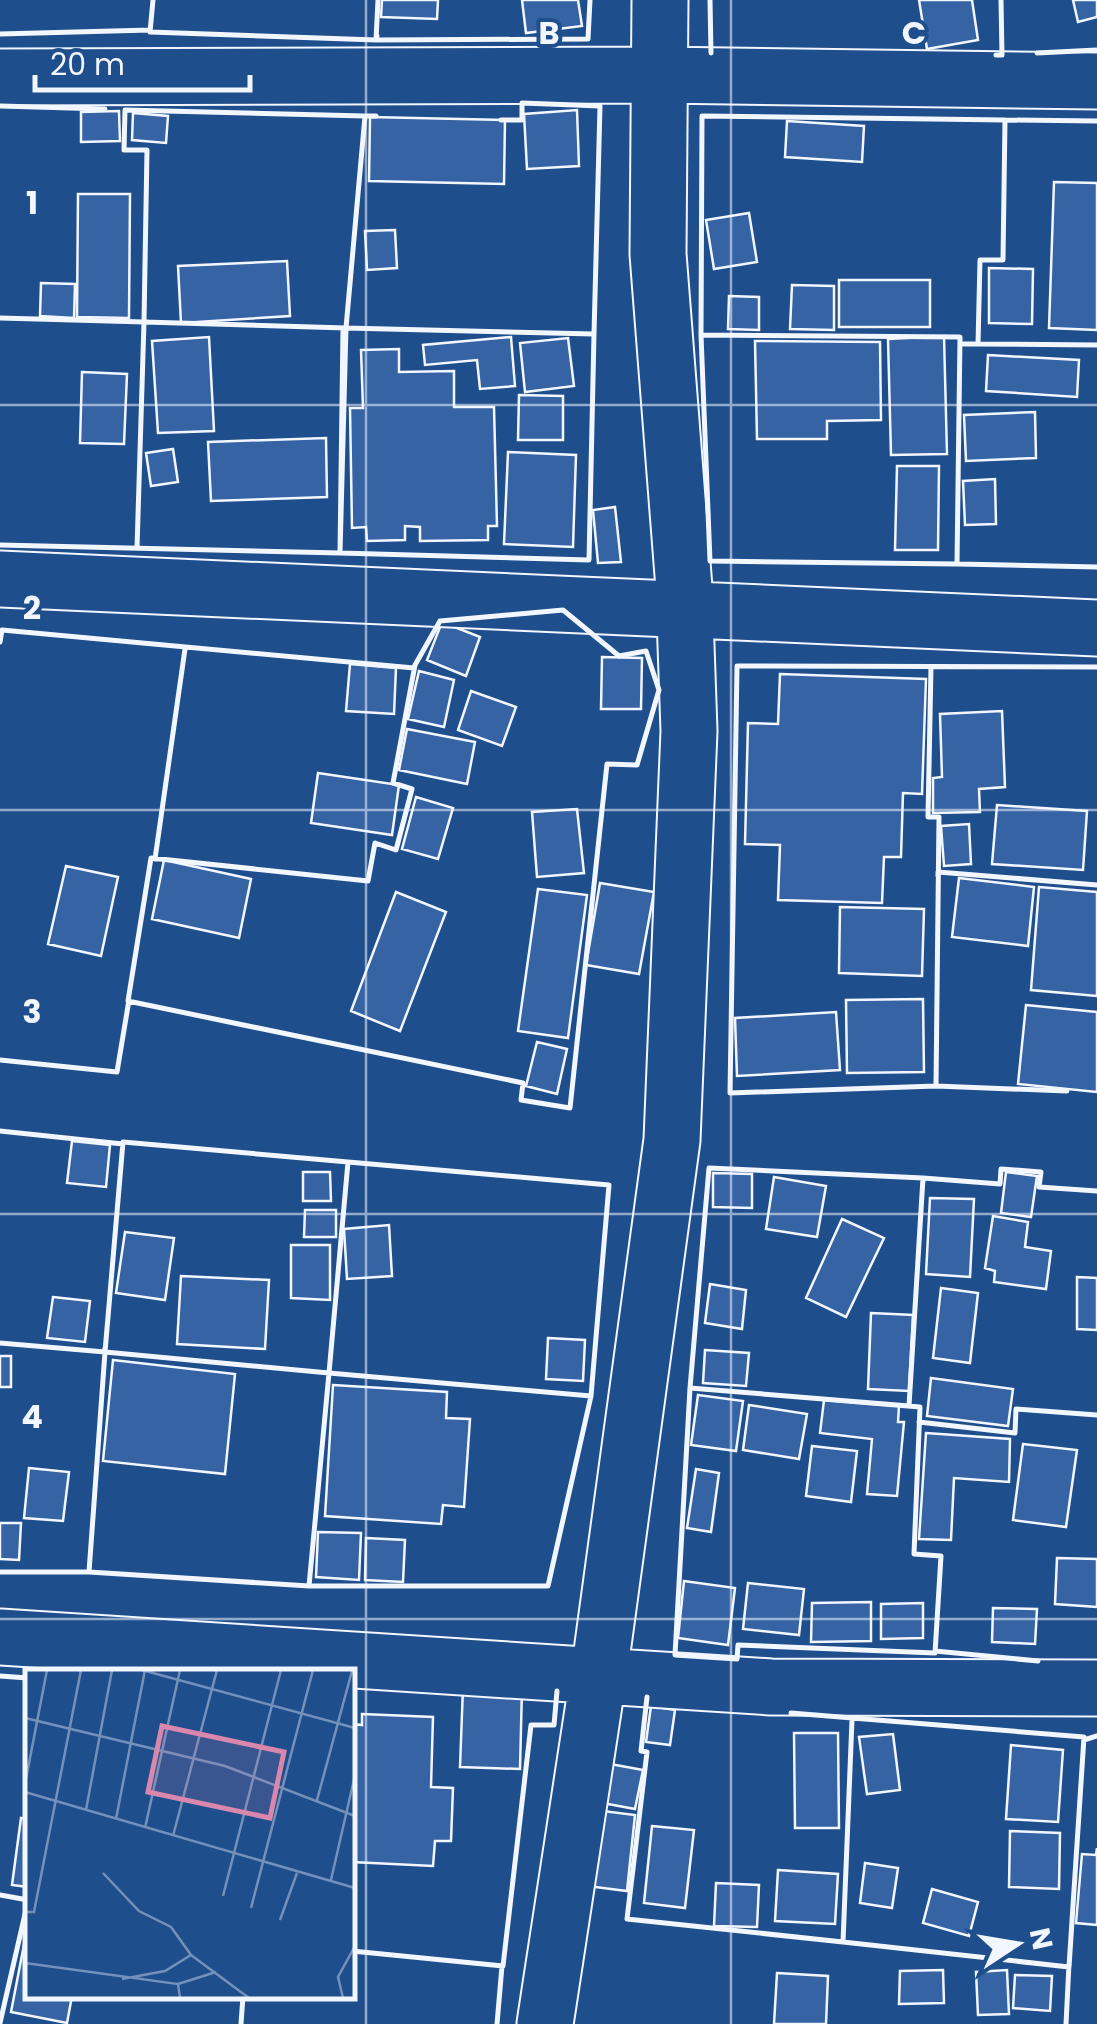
<svg xmlns="http://www.w3.org/2000/svg" width="1097" height="2024" viewBox="0 0 1097 2024" font-family="Poppins,sans-serif">
	<style>
		.building { fill: #3563a3; stroke: #f2f6ff; stroke-width: 2.5 }
		.lines { fill: none; stroke-linecap: round; stroke-linejoin: round }
		.street-casing { stroke: #f2f6ff; stroke-width: 59 }
		.street { stroke: #1f4e8c; stroke-width: 55 }
		.wall { stroke: #f2f6ff; stroke-width: 5 }
		.grid { fill: none; stroke: #f2f6ff; stroke-width: 2.5; stroke-opacity: 0.55 }
		.inset-road { fill: none; stroke: #7391ba; stroke-width: 2.5 }
		.view { fill: #da87ad; fill-opacity: 0.15; stroke: #da87ad; stroke-width: 5 }
		.inset-edge { fill: none; stroke: #f2f6ff; stroke-width: 5 }
		.grid-label { font-size: 32px; text-anchor: middle; font-weight: bold; fill: #f2f6ff; stroke: #1f4e8c; stroke-width: 8; stroke-linejoin: round; paint-order: stroke }
	</style>
	<rect width="100%" height="100%" fill="#1f4e8c"/>
	<path class="building" d="M382 0H438L437 19 381 17Z
		M522 0H578L582 26 526 33Z
		M919 0H972L978 40 927 49Z
		M1073 0H1097V17L1078 22Z
		M577 110 579 166 527 169 524 114Z
		M119 111 120 141 81 142V112Z
		M133 113 168 116 166 143 132 140Z
		M370 117 505 120 504 184 369 181Z
		M787 121 864 126 862 162 785 157Z
		M1054 182 1097 183V330L1049 328Z
		M78 194H130L129 318 77 317Z
		M749 213 757 262 714 269 706 220Z
		M395 230 397 268 367 270 365 231Z
		M287 261 290 316 181 323 178 266Z
		M989 268 1033 269 1032 324 989 323Z
		M839 280H930V327H839Z
		M41 283 75 284 74 318 40 316Z
		M792 285 834 286V330L790 329Z
		M729 296 759 297V330L728 329Z
		M944 336 947 454 891 455 888 339Z
		M209 337 214 431 158 433 152 341Z
		M511 337 515 386 480 389 477 360 425 365 423 345Z
		M568 338 574 386 525 392 520 343Z
		M755 341 880 342 881 420 827 421V439H757Z
		M399 349V372L454 371V407H494L497 526H488V540L420 541V527L405 526V540L367 541 366 527 352 528 350 408H363L361 350Z
		M988 355 1079 360 1077 397 986 391Z
		M82 372 127 374 124 444 80 443Z
		M519 395 563 396V440H518Z
		M1035 412 1036 458 966 461 964 415Z
		M326 438 327 497 211 501 208 442Z
		M173 449 178 482 151 486 146 453Z
		M508 452 576 455 573 547 504 544Z
		M897 466H939L938 550H895Z
		M995 479 996 524 965 525 963 481Z
		M615 507 621 562 598 563 593 510Z
		M442 622 480 637 466 676 427 660Z
		M602 657 642 658 641 709H601Z
		M350 664 396 668 394 714 346 711Z
		M419 671 454 680 444 727 408 719Z
		M780 674 926 679 922 794 903 793 901 857H884L882 903 778 900 780 845 745 844 748 723 778 724Z
		M471 691 516 707 502 746 458 730Z
		M1002 711 1005 787 979 789 980 812 933 813V778L942 777 940 714Z
		M407 729 475 742 467 784 399 770Z
		M318 773 399 785 392 835 311 823Z
		M416 797 453 808 438 859 402 849Z
		M997 805 1087 811 1083 870 992 864Z
		M577 809 584 873 537 877 532 812Z
		M969 824 971 864 944 866 941 826Z
		M164 860 251 879 239 938 152 919Z
		M66 866 118 877 101 956 48 944Z
		M959 878 1034 887 1028 946 952 937Z
		M600 883 654 892 639 974 586 965Z
		M1039 887 1097 892V996L1031 990Z
		M538 889 587 895 568 1038 518 1031Z
		M396 892 446 912 400 1031 351 1011Z
		M840 907 924 909 922 976 839 973Z
		M923 999 924 1072 847 1073 846 1000Z
		M1026 1005 1097 1012V1092L1018 1084Z
		M836 1012 840 1070 737 1076 735 1018Z
		M537 1042 567 1049 557 1094 526 1086Z
		M72 1141 110 1145 106 1187 67 1183Z
		M303 1172H330L331 1201H303Z
		M1006 1172 1037 1176 1031 1217 1001 1213Z
		M713 1173 752 1174V1208L713 1207Z
		M774 1177 826 1186 817 1237 766 1229Z
		M930 1198 974 1199 970 1277 926 1274Z
		M305 1210H336V1237H304Z
		M993 1216 1028 1222 1025 1247 1051 1251 1046 1289 994 1282 995 1271 985 1268Z
		M842 1219 884 1238 846 1317 806 1298Z
		M389 1225 392 1276 347 1279 344 1229Z
		M125 1232 174 1238 165 1300 116 1293Z
		M291 1245H330V1300L291 1298Z
		M181 1276 269 1280 265 1349 177 1344Z
		M1077 1277 1097 1278V1330L1077 1329Z
		M710 1284 746 1290 742 1329 705 1323Z
		M941 1288 978 1293 970 1363 933 1358Z
		M53 1297 90 1301 85 1342 47 1338Z
		M871 1313 913 1315 909 1391 868 1389Z
		M548 1338 585 1340 583 1381 546 1379Z
		M705 1350 749 1353 746 1386 703 1383Z
		M0 1356H11V1387H0Z
		M113 1360 235 1374 225 1474 103 1461Z
		M931 1378 1013 1389 1008 1426 927 1416Z
		M333 1385 447 1392 446 1418 470 1419 464 1507 443 1505 441 1524 325 1516Z
		M698 1395 743 1401 736 1451 691 1445Z
		M824 1400 899 1406 898 1422H904L897 1496 867 1494 872 1439 820 1433Z
		M749 1405 807 1414 799 1459 743 1450Z
		M926 1433 1010 1439 1009 1482 954 1478 951 1540 919 1539Z
		M1023 1444 1077 1450 1066 1527 1013 1520Z
		M812 1446 857 1451 851 1502 806 1496Z
		M29 1468 69 1472 63 1521 24 1518Z
		M696 1469 719 1473 711 1532 687 1528Z
		M0 1523H21L19 1560 0 1559Z
		M318 1532 361 1533 359 1580 316 1577Z
		M366 1538 405 1540 403 1582 365 1580Z
		M1057 1558 1097 1559V1607L1055 1604Z
		M684 1581 735 1588 728 1645 678 1638Z
		M748 1583 804 1589 799 1635 743 1629Z
		M871 1602V1641L811 1642 812 1603Z
		M923 1603V1638L881 1639V1604Z
		M993 1608 1037 1609 1035 1644 992 1642Z
		M463 1687 522 1688 520 1769 460 1767Z
		M651 1706 675 1710 670 1745 646 1742Z
		M362 1714 433 1717 431 1787 453 1788 451 1841H435L433 1866 352 1862V1724L362 1725Z
		M794 1733H838L839 1828H795Z
		M893 1734 900 1790 867 1794 859 1737Z
		M1011 1745 1063 1750 1058 1822 1006 1819Z
		M605 1763 643 1770 635 1809 597 1802Z
		M595 1810 635 1815 627 1891 587 1886Z
		M21 1818 28 1819V1887L12 1885Z
		M652 1826 694 1830 685 1908 644 1903Z
		M1010 1831 1060 1833 1059 1889 1009 1887Z
		M1097 1848V1925L1076 1923 1082 1854 1096 1855Z
		M865 1863 898 1868 892 1908 860 1903Z
		M778 1870 838 1874 835 1924 775 1921Z
		M716 1883 759 1885 757 1927 714 1926Z
		M932 1889 978 1902 969 1936 923 1923Z
		M28 1924V1996H72L67 2023 11 2012Z
		M943 1970 944 2003 899 2004 900 1971Z
		M1007 1970 1009 2014 978 2015 976 1972Z
		M777 1973 828 1976 826 2024H774Z
		M1015 1975 1052 1976 1050 2011 1013 2008Z"/>
	<g class="lines">
		<g class="street-casing">
			<path id="street" d="M0 77 659 75 1097 81
				M0 579 1097 628
				M0 1637 771 1687 1097 1688
				M545 2024 602 1652 672 1140 689 731 684 588 658 254 660 0"/>
		</g>
		<use href="#street" class="street"/>
		<path class="wall" d="M153 0 150 32 376 40 378 0
			M710 0 711 53
			M0 34 150 30
			M377 36 376 40 588 39 590 0
			M1037 53 1097 50
			M996 55H1002L1001 0
			M0 106 105 109
			M365 116 346 328 594 334 600 106 522 103V120H501
			M365 116 346 328 144 322 147 150H124L125 110 365 116H376
			M702 116 1005 120 1003 260H980L978 344H960V337L701 335Z
			M1005 120 1097 121
			M0 318 144 322
			M346 328 594 334 589 560 340 553Z
			M701 335 960 337 957 564 710 561Z
			M975 344 1097 345
			M0 545 340 553 343 328
			M137 548 144 322H148
			M958 564 1097 567
			M563 610 619 656 646 651 659 690 637 765 607 764 570 1108 521 1100 523 1083 128 1001 151 858 368 881 375 843 396 850 412 789 393 783 415 665 440 621Z
			M0 642 2 630 414 668
			M931 667 928 817H939L936 1086 730 1093 737 666 1097 667
			M155 859 185 649
			M938 876V872L1097 885
			M0 1060 117 1072 129 1000
			M936 1081V1086L1067 1091
			M0 1131 123 1144
			M123 1142 348 1162 329 1373 105 1352Z
			M348 1162 609 1185 591 1396 329 1373Z
			M709 1168 923 1178 909 1406 690 1388Z
			M923 1182V1178L1000 1184 1001 1169 1041 1172 1039 1187 1097 1191
			M0 1343 105 1352V1348
			M105 1352 329 1373 309 1586 89 1572Z
			M329 1373 591 1396 548 1586H309Z
			M690 1388 920 1407 914 1554 941 1556 935 1653 738 1645 737 1659 675 1655Z
			M919 1422 1015 1433 1016 1409 1097 1415
			M0 1572H89
			M935 1651 1038 1661
			M0 1676 28 1678
			M647 1697 641 1751 647 1752 627 1919 843 1942 852 1720
			M791 1713 1084 1737 1069 1967 843 1942 852 1720
			M1084 1740 1097 1736
			M0 1895 28 1900
			M352 1951 503 1966 531 1725H554L557 1691
			M0 2023 28 1901
			M241 2024 243 1996
			M497 2024 502 1966
			M1066 2024 1069 1964"/>
	</g>
	<path class="grid" d="M366 0V2024M731 0V2024M0 405H1097M0 810H1097M0 1214H1097M0 1619H1097"/>
	<g transform="translate(25 1669)">
		<rect width="330" height="330" fill="#1f4e8c"/>
		<path class="inset-road" d="M117 1 330 59M0 49 200 97 330 147M0 115 22 1M0 123 330 219M292 131 327 2M61 141 87 1M91 150 120 1M120 159 155 1M148 167 192 1M78 204 114 242 146 258 166 286 140 302 97 310M306 211 330 106M198 227 256 1M226 239 288 1M0 243H9L56 1M255 251 272 204M166 286 224 329M0 294 153 315 155 329M153 315 191 303M318 329 313 308 330 277"/>
		<path class="view" d="M137 57 259 83 245 149 123 123Z"/>
		<rect width="330" height="330" class="inset-edge"/>
	</g>
	<g class="grid-label">
		<text x="549" y="44">B</text>
		<text x="914" y="44">C</text>
		<text x="32" y="214">1</text>
		<text x="32" y="619">2</text>
		<text x="32" y="1023">3</text>
		<text x="32" y="1428">4</text>
	</g>
	<g transform="translate(1017 1944) rotate(78)" stroke="#1f4e8c" stroke-width="8" paint-order="stroke">
	<path d="M0-8L18 38L0 25L-18 38Z" fill="#f2f6ff"/>
	<text y="-15" font-size="28" font-weight="bold" text-anchor="middle" fill="#f2f6ff">N</text>
	</g>
	<path d="M35 75v15h215v-15" fill="none" stroke="#f2f6ff" stroke-width="5"/>
	<text x="50" y="75" font-size="30" fill="#f2f6ff" stroke="#1f4e8c" stroke-width="8" paint-order="stroke">20 m</text>
</svg>
